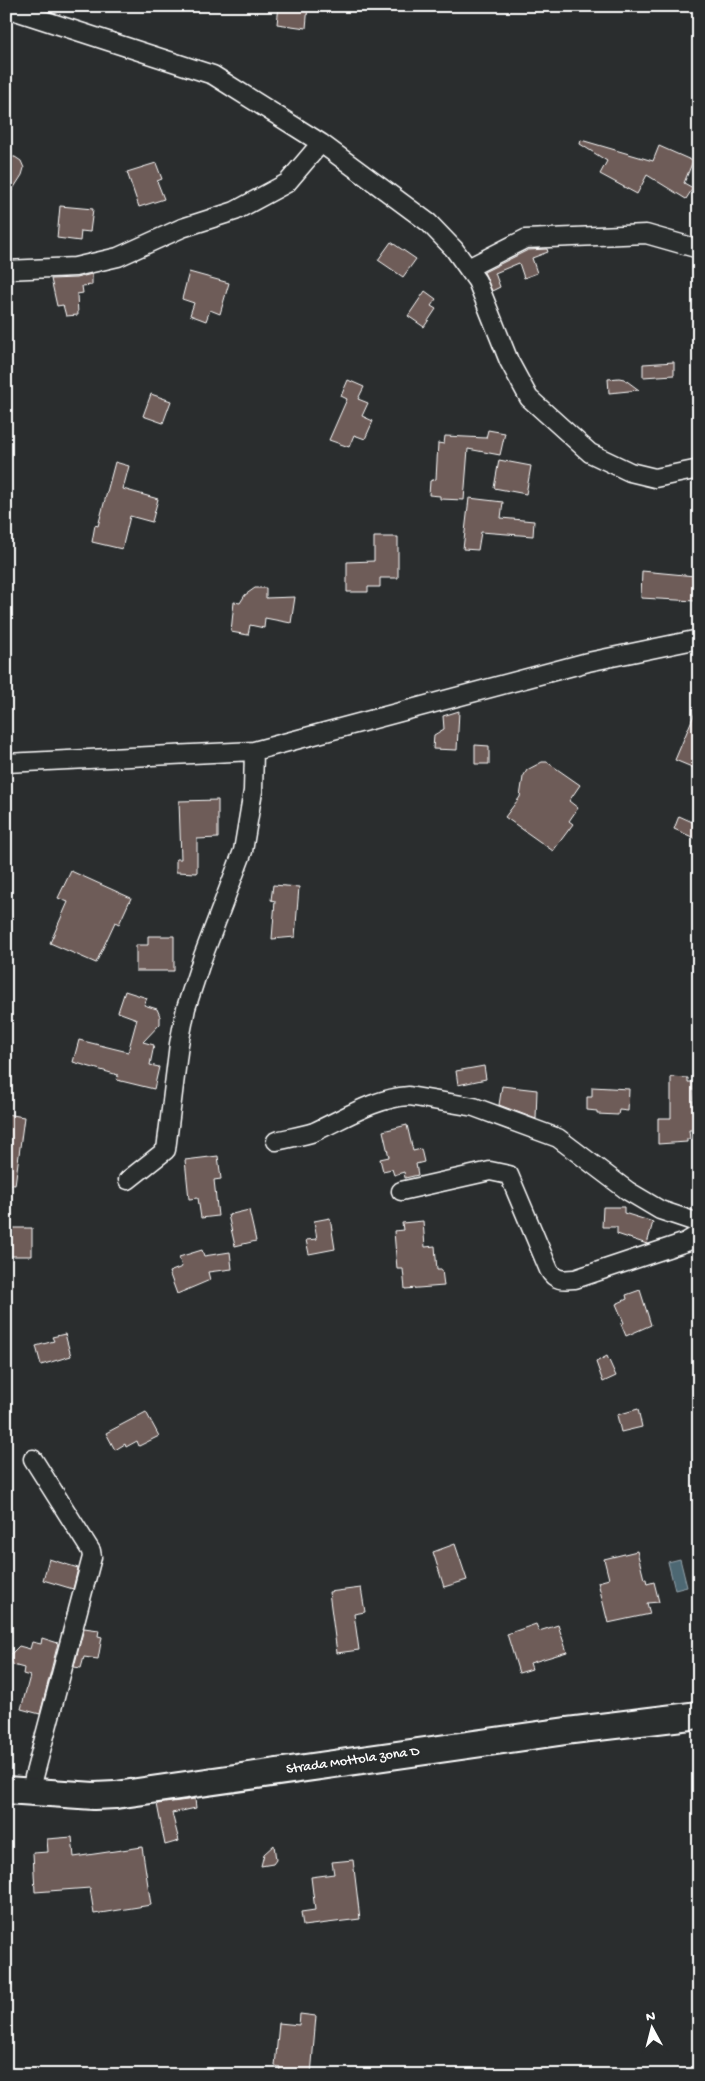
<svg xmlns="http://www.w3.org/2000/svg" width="705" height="2081" viewBox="0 0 705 2081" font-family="'Gochi Hand',sans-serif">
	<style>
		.water { fill: #4e6773; stroke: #95a4ab }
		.building { fill: #6e5c58; stroke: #fff }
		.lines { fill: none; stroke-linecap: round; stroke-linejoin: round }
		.street-casing { stroke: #fff; stroke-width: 21 }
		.secondary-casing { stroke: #fff; stroke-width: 30 }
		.street { stroke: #2a2d2e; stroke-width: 18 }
		.secondary { stroke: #2a2d2e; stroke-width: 26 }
		.labels { text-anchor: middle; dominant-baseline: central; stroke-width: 4.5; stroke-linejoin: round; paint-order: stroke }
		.street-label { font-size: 14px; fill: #fff; stroke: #2a2d2e }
	</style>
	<rect width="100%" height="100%" fill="#2a2d2e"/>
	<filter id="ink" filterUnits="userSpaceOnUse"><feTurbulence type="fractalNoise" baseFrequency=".02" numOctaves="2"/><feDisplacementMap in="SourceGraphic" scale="10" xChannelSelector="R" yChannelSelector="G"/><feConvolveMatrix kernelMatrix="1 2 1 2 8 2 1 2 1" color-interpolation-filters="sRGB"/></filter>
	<g filter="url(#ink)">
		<path class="water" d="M680 1559 687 1587 675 1590 668 1562Z"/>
		<path class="building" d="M279 6H308L306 28 277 24Z
			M581 140 653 161 659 146 693 161 684 183 693 188 686 199 647 175 637 194 600 174 607 161 580 144Z
			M6 157H15L21 161 24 168 22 175 6 200Z
			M156 163 162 179 157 181 164 199 139 207 127 172Z
			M60 206 93 209 90 232 81 231 80 241 57 238Z
			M391 242 416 259 403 277 378 260Z
			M547 249 548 252 532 258 537 273 524 278 519 263 495 273 500 287 492 291 484 272 528 250Z
			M189 272 229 283 220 314 210 310 206 321 190 315 194 303 182 299Z
			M92 274V285L82 286 83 293 77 294 78 315 66 316 63 305 57 306 51 279 76 278Z
			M425 291 436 299 431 306 436 309 424 327 408 316Z
			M674 362V375L643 377V364Z
			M619 378 624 379 639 390 609 393 608 379Z
			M348 380 364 387 358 399 368 403 362 416 373 421 365 439 354 435 349 447 329 440 347 399 341 396Z
			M151 394 171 401 163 423 143 416Z
			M488 430 505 433 500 455 468 449 464 500 440 499V496L429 495 430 481 436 479 438 443 444 444 445 436 486 438Z
			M499 460 531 466 526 494 494 488Z
			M115 462 129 466 123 489 158 499 152 522 130 516 122 549 92 542 95 525 98 526Z
			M469 498 503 502 501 518 534 521 533 536 481 532 478 550 463 549Z
			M374 537H398V578H380V587H368V592H347V562L374 561Z
			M642 571 695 576V601L641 598Z
			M255 588H266V598L295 597 291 623 265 618 264 628 250 625 248 635 231 632 234 602 240 603 245 595Z
			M699 703V770L675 760Z
			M459 711 457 750 433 749 434 735 444 729 443 716Z
			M475 745 489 746V764H475Z
			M542 762H547L580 785 569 801 578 808 569 821 573 824 553 851 505 817 520 797 523 777 527 770Z
			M218 800V838L197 839V873L176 872V859H181L179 801Z
			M679 816 699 825V840L674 829Z
			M71 871 131 898 119 924 115 922 96 963 50 943 68 902 58 898Z
			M273 885 299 887 295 937 272 939 275 901 271 900Z
			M148 936H174V971H136V945H148Z
			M125 991 147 998 144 1005 157 1009 160 1016V1024L143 1042 154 1045 150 1065 159 1067 154 1089 117 1080 118 1075 73 1062 79 1040 128 1052 137 1019 118 1012Z
			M484 1066 486 1079 458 1085 456 1071Z
			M671 1077 688 1078V1082H693L694 1130H689L690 1139H687V1142L658 1144V1118H671Z
			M502 1086 537 1090 536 1119 499 1105Z
			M592 1087 629 1089 628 1111 619 1110 618 1115 597 1114V1111L587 1110V1097H592Z
			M6 1114 24 1117 15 1185 6 1184Z
			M407 1125 413 1151 421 1149 424 1162 416 1164 418 1175 405 1178 404 1172 394 1175 392 1169 383 1171 380 1159 389 1157 383 1131Z
			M218 1156 221 1179 214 1180 218 1216 201 1218 198 1198 189 1199 185 1160Z
			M603 1207H624V1213L653 1222 647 1244 617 1234V1227H602Z
			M249 1210 256 1241 235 1246 228 1215Z
			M330 1218 335 1249 309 1254 306 1240 317 1239 314 1221Z
			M423 1221 425 1247 435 1246 437 1270H442L444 1286 405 1289 403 1269H397L394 1231 403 1230 402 1223Z
			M6 1228H32V1256H6Z
			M202 1250 204 1256 230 1252 232 1269 208 1272 210 1280 177 1294 169 1272 182 1267 179 1257Z
			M640 1290 651 1325 626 1336 621 1324 624 1323 616 1304 627 1299 626 1295Z
			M65 1334 71 1356 41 1365 36 1346 54 1341 52 1337Z
			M607 1356 616 1376 603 1382 596 1362Z
			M638 1409 642 1427 621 1432 617 1415Z
			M146 1412 159 1436 139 1446 137 1441 126 1447 125 1444 115 1450 106 1433Z
			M455 1544 467 1580 444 1587 433 1552Z
			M637 1551 644 1579H646L647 1584 654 1582 659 1602 647 1603 650 1614 608 1623 598 1582 609 1579 604 1559Z
			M49 1559 78 1568 73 1589 43 1580Z
			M361 1588 365 1612 354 1614 359 1650 337 1653 329 1592Z
			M536 1624 539 1631 558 1625 567 1652 530 1663 532 1669 519 1673 507 1634Z
			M84 1628 99 1630 98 1636 102 1637 98 1659 84 1657 81 1668 74 1667Z
			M42 1638 58 1643 40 1714 21 1709 30 1676 23 1674 24 1668 13 1665 10 1655 19 1646 30 1649 32 1642 41 1644Z
			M195 1799 196 1808 172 1813 179 1841 165 1845 157 1804Z
			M72 1837 74 1857 142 1847 151 1905 94 1914 90 1888 35 1892 33 1853 48 1852 47 1839Z
			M274 1845 276 1860 273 1864 261 1866 264 1854Z
			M353 1860 360 1919 303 1926 301 1912 315 1910 311 1877 334 1874 332 1862Z
			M300 2014 316 2016 311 2075 279 2074 280 2067 275 2066 279 2023 299 2025Z"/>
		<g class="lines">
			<g class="street-casing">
				<path id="street" d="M6 8 213 75 321 143 429 223 454 249 477 281 509 361 529 398 590 453 630 472 655 478 699 469
					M468 268 525 239 646 234 699 249
					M6 270 75 267 118 257 182 228 235 211 287 183 321 143
					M6 763 254 751 588 662 699 639
					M276 1141C288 1138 302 1136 314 1132 345 1118 375 1098 409 1096L474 1107 558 1138 628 1191 660 1210 699 1223
					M128 1180 166 1150 179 1044 186 1008 202 959 243 851 253 791 254 751
					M401 1191 490 1171 509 1175 549 1270C555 1281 563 1280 575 1279L686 1242 699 1234
					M32 1792 34 1777 92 1557 91 1551 33 1459"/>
			</g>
			<g class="secondary-casing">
				<path id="secondary" d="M6 1790 94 1796 116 1795 566 1731 699 1715"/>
			</g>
			<use href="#street" class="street"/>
			<use href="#secondary" class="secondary"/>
		</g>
	</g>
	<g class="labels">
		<g class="street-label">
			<text transform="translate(353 1761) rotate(-8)">Strada Mottola zona D</text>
		</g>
	</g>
	<rect width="705" height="2081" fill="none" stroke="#2a2d2e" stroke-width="25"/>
	<rect x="12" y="12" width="680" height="2056" fill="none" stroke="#fff" stroke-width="2" filter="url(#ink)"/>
	<g transform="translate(652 2028) rotate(353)" stroke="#2a2d2e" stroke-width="4" paint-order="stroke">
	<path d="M0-4L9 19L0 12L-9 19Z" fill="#ffffff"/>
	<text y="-8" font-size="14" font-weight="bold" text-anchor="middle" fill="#ffffff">N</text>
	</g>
</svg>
